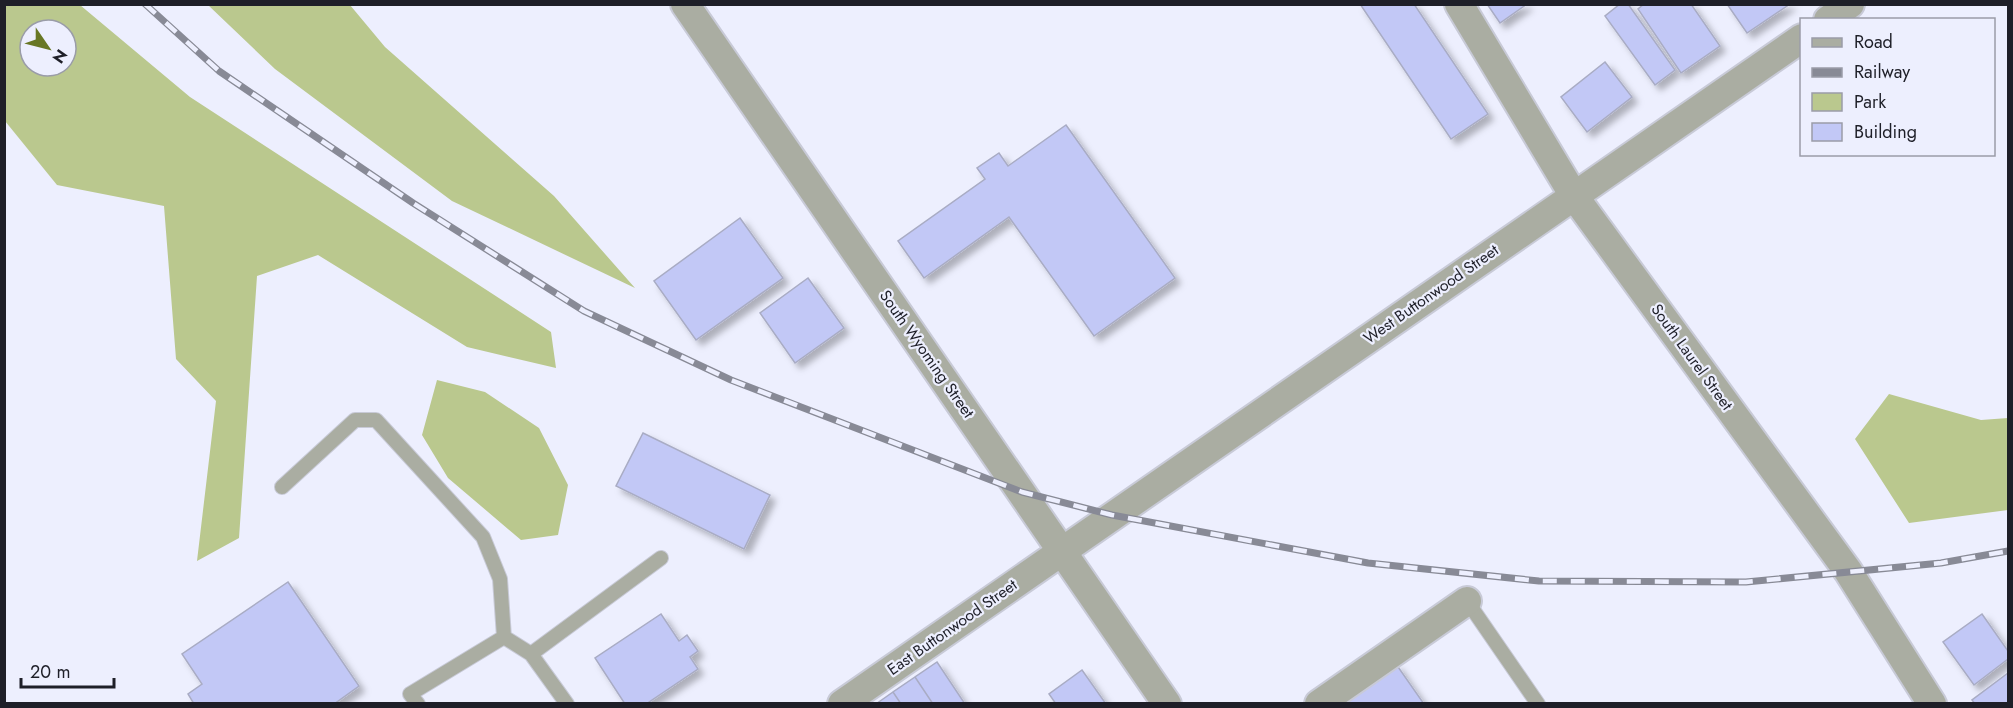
<svg xmlns="http://www.w3.org/2000/svg" width="2013" height="708" viewBox="0 0 2013 708" font-family="Jost,sans-serif">
	<style>
		.green { fill: #bac88e; fill-rule: evenodd }
		.building { fill: #c2c8f6; stroke: #a9acc4; stroke-width: 1.5; filter: url(#shadow) }
		.lines { fill: none; stroke-linecap: round; stroke-linejoin: round }
		.lane-casing { stroke: #c8cad7; stroke-width: 16 }
		.street-casing { stroke: #c8cad7; stroke-width: 32 }
		.lane { stroke: #aaada2; stroke-width: 14 }
		.street { stroke: #aaada2; stroke-width: 28 }
		.rail-casing { stroke: #888a96; stroke-width: 7 }
		.rail { stroke: #edeffe; stroke-width: 4.5; stroke-dasharray: 14; stroke-linecap: butt }
		.labels { text-anchor: middle; dominant-baseline: central; stroke-width: 4.5; stroke-linejoin: round; paint-order: stroke }
		.street-label { font-size: 16px; fill: #1e1f28; stroke: #edeffe }
	</style>
	<defs>
		<filter id="shadow"><feDropShadow dx="5.5" dy="5.5" stdDeviation="3" flood-color="#0004"/></filter>
	</defs>
	<rect width="100%" height="100%" fill="#edeffe"/>
	<path class="green" d="M4 5H80L190 97 551 332 556 368 467 347 318 255 257 276 239 538 197 561 216 401 176 359 164 206 57 185 5 121ZM30 30H66V66H30Z
		M208 5H350L385 47 554 196 635 288 452 201 275 69Z
		M437 380 485 392 539 428 568 485 558 535 521 540 448 478 422 435Z
		M1889 394 1981 420 2008 418V510L1909 523 1855 439Z"/>
	<path class="building" d="M1360 4H1414L1488 114 1451 139Z
		M1487 4H1527L1500 23Z
		M1620 4H1628L1675 70 1655 85 1605 16Z
		M1644 4H1691L1720 46 1681 73 1638 9Z
		M1727 4H1790L1747 33Z
		M1605 62 1632 97 1587 132 1561 97Z
		M1066 125 1175 278 1094 336 1009 217 924 278 898 241 985 179 977 168 999 153 1008 166Z
		M740 218 783 278 696 340 654 281Z
		M808 278 844 328 795 363 760 313Z
		M643 433 770 495 744 549 616 486Z
		M288 582 359 686 334 704H194L188 694 202 684 182 654Z
		M661 614 679 641 687 635 698 651 690 657 698 669 646 704H625L595 658Z
		M1982 614 2008 651V659L1974 685 1943 642Z
		M937 662 965 704H933L915 677Z
		M1396 664 1424 704H1340Z
		M1082 670 1106 704H1056L1049 694Z
		M2008 673V704H1975L1972 700Z
		M915 677 933 704H901L893 692Z
		M893 692 901 704H876Z"/>
	<g class="lines">
		<g class="lane-casing">
			<path id="lane" d="M282 487 355 420H376L483 537 500 579 504 637
				M1467 601 1538 704
				M418 704 410 694 504 637 531 654
				M567 704 531 654 661 558"/>
		</g>
		<g class="street-casing">
			<path id="street" d="M685 4 1167 704
				M1459 4 1574 196 1848 571 1932 704
				M1828 20 1850 4
				M842 704 1802 38
				M1319 704 1467 601"/>
		</g>
		<use href="#lane" class="lane"/>
		<use href="#street" class="street"/>
		<g class="rail-casing">
			<path id="rail" d="M145 4 219 71 413 203 584 311 731 380 1022 492 1112 515 1368 563 1539 581 1746 582 1941 563 2008 551"/>
		</g>
		<use href="#rail" class="rail"/>
	</g>
	<g class="labels">
		<g class="street-label">
			<text transform="translate(1431 294) rotate(-35)">West Buttonwood Street</text>
			<text transform="translate(927 354) rotate(55)">South Wyoming Street</text>
			<text transform="translate(1692 357) rotate(54)">South Laurel Street</text>
			<text transform="translate(952 627) rotate(-35)">East Buttonwood Street</text>
		</g>
	</g>
	<rect width="2013" height="708" fill="none" stroke="#1e1f28" stroke-width="12"/>
	<rect x="1800" y="18" width="195" height="138" fill="#edeffe" stroke="#9a9ca8" stroke-width="1.5"/>
	<rect x="1812" y="38" width="30" height="9" fill="#aaada2" stroke="#9a9ca8" stroke-width="1.5"/>
	<text x="1854" y="48" font-size="18" fill="#1e1f28">Road</text>
	<rect x="1812" y="68" width="30" height="9" fill="#888a96" stroke="#9a9ca8" stroke-width="1.5"/>
	<text x="1854" y="78" font-size="18" fill="#1e1f28">Railway</text>
	<rect x="1812" y="93" width="30" height="18" fill="#bac88e" stroke="#9a9ca8" stroke-width="1.5"/>
	<text x="1854" y="108" font-size="18" fill="#1e1f28">Park</text>
	<rect x="1812" y="123" width="30" height="18" fill="#c2c8f6" stroke="#9a9ca8" stroke-width="1.5"/>
	<text x="1854" y="138" font-size="18" fill="#1e1f28">Building</text>
	<g transform="translate(48 48) rotate(125)"><circle r="28" fill="#edeffe" stroke="#9a9ca8" stroke-width="1.5"/>
	<path d="M0-4.5L10 22L0 15L-10 22Z" fill="#687725"/>
	<text y="-9" font-size="16" font-weight="bold" text-anchor="middle" fill="#1e1f28">N</text>
	</g>
	<path d="M21 678v9h93v-9" fill="none" stroke="#1e1f28" stroke-width="3"/>
	<text x="30" y="678" font-size="18" fill="#1e1f28" stroke="#edeffe" stroke-width="4.5" paint-order="stroke">20 m</text>
</svg>
